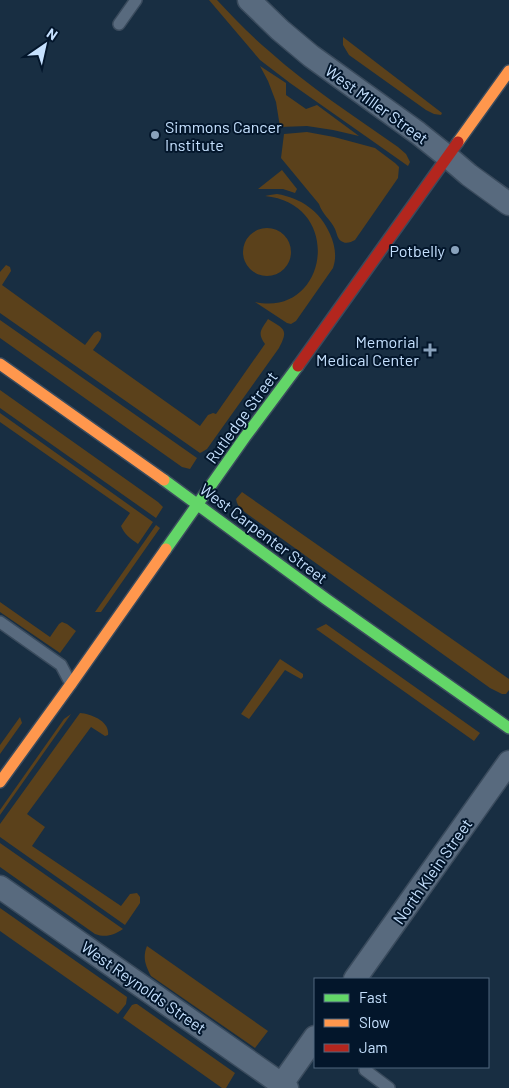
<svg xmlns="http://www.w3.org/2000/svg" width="509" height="1088" viewBox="0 0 509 1088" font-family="Barlow,sans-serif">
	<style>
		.green { fill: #5b411b }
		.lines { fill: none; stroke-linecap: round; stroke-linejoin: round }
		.lane-casing { stroke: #3a4b5d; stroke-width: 14 }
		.street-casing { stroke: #3a4b5d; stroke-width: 25 }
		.fast-casing { stroke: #3a4b5d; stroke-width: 14 }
		.slow-casing { stroke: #3a4b5d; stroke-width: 14 }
		.jam-casing { stroke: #3a4b5d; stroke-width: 14 }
		.lane { stroke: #586a7e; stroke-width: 11 }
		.street { stroke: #586a7e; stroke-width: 22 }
		.fast { stroke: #63d668; stroke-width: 11 }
		.slow { stroke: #ff974d; stroke-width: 11 }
		.jam { stroke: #b3261e; stroke-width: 11 }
		.poi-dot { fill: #89a2bc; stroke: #03162b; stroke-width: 2 }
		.labels { text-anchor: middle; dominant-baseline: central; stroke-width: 4; stroke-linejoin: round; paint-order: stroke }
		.street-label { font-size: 16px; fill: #c6e1fe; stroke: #03162b }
		.poi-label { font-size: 16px; fill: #c6e1fe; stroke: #03162b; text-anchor: end }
	</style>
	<rect width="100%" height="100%" fill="#182e42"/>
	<path class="green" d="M209 0H217C234 18 250 35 269 51 309 87 354 116 398 147L406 154 410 162 408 166 290 83 260 60Z
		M343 37 442 113 441 115 434 114 426 110 349 55 343 45Z
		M260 66 286 83V95L306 109 317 105 359 136 333 130 307 126 280 127 276 102 268 81Z
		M307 132 334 137 375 148 395 163 399 167 398 178 355 240C351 242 347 244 343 242 337 240 337 233 335 229 331 220 322 214 319 204L281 158 284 134Z
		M282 170 297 189 295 193 283 189H258Z
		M277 194C301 198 320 211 330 234 335 245 337 257 333 268L296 321 291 324 287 323 255 302C328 318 345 204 265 196L270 195Z
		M243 252a24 24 0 1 1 48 0a24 24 0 1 1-48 0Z
		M6 265 10 267 11 271 2 285 85 345 94 333 98 331 101 333C103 339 96 345 93 350L200 426 208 415 213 413 216 414 265 344C257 333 261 330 268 319 284 329 289 329 279 348L207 449 202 452 200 453 0 313V272Z
		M0 320 197 458 190 469 182 467 0 338Z
		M0 390 158 502 163 507 156 518 0 408Z
		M0 413 153 522 138 544C131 539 124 534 121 526L130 513 0 422Z
		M242 492 509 679V690L506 694H502L490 688 246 513C241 509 237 506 236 499Z
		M156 525 160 528 101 612H95Z
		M0 602 50 637 59 624 62 622 67 624 76 631 60 653 0 612Z
		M326 624 480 733 474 741 316 629Z
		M280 659 303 674V677L301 679 285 670 249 719 241 714Z
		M80 713C91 714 110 721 108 735L105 736 91 727 27 814 45 827 32 846 121 906 130 894 137 893 140 897V903L125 925 0 837V824Z
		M71 714 0 815V810L64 719Z
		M20 717 22 723 0 754V745Z
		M0 843 123 929C114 935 106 938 95 934L0 867Z
		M0 908 127 997 126 1004 118 1014 0 931Z
		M147 946 268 1031 255 1048 151 976C146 966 142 958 147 946Z
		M135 1004H137L235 1073 226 1088H222L123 1018 132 1005Z"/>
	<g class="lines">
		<g class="lane-casing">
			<path id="lane" d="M119 24 136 0
				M0 622 61 665 71 684
				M367 1067 365 1070 389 1088"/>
		</g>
		<g class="street-casing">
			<path id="street" d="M249 0 280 30 311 56 418 133 448 157 469 175 509 204
				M0 887 287 1088
				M355 979 509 762
				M279 1088 315 1037"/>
		</g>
		<g class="fast-casing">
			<path id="fast" d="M164 480 326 599 509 728
				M166 549 245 437 298 366"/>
		</g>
		<g class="slow-casing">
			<path id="slow" d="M458 142 509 71
				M0 364 164 480
				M0 782 71 684 166 549"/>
		</g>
		<g class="jam-casing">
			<path id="jam" d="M298 366 458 142"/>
		</g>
		<use href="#lane" class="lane"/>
		<use href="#street" class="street"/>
		<use href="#fast" class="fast"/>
		<use href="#slow" class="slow"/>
		<use href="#jam" class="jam"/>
	</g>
	<g class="poi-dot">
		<circle cx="155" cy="135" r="5"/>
		<circle cx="455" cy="250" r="5"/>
		<path d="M427.5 342.5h5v5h5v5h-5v5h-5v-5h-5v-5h5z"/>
	</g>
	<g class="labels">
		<g class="street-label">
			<text transform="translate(377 104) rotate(36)">West Miller Street</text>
			<text transform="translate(241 417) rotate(-54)">Rutledge Street</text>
			<text transform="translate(264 533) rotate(37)">West Carpenter Street</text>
			<text transform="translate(432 871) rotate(-55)">North Klein Street</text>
			<text transform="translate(144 987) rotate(35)">West Reynolds Street</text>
		</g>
		<g class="poi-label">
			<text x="165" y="126" text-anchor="start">Simmons Cancer<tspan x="165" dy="18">Institute</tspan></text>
			<text x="445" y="250">Potbelly</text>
			<text x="419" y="341">Memorial<tspan x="419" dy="18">Medical Center</tspan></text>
		</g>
	</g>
	<rect x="314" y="978" width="175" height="90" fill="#03162b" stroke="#51677f"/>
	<rect x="324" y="994" width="25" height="8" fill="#63d668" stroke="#51677f"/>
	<text x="359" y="1003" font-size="15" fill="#c6e1fe">Fast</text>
	<rect x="324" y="1019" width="25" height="8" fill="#ff974d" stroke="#51677f"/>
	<text x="359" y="1028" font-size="15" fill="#c6e1fe">Slow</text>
	<rect x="324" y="1044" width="25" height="8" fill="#b3261e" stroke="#51677f"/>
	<text x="359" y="1053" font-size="15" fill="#c6e1fe">Jam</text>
	<g transform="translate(45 45) rotate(34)" stroke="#03162b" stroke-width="4" paint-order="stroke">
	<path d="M0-4L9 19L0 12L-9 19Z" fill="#c6e1fe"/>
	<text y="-8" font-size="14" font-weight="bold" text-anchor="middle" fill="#c6e1fe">N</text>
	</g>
</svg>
